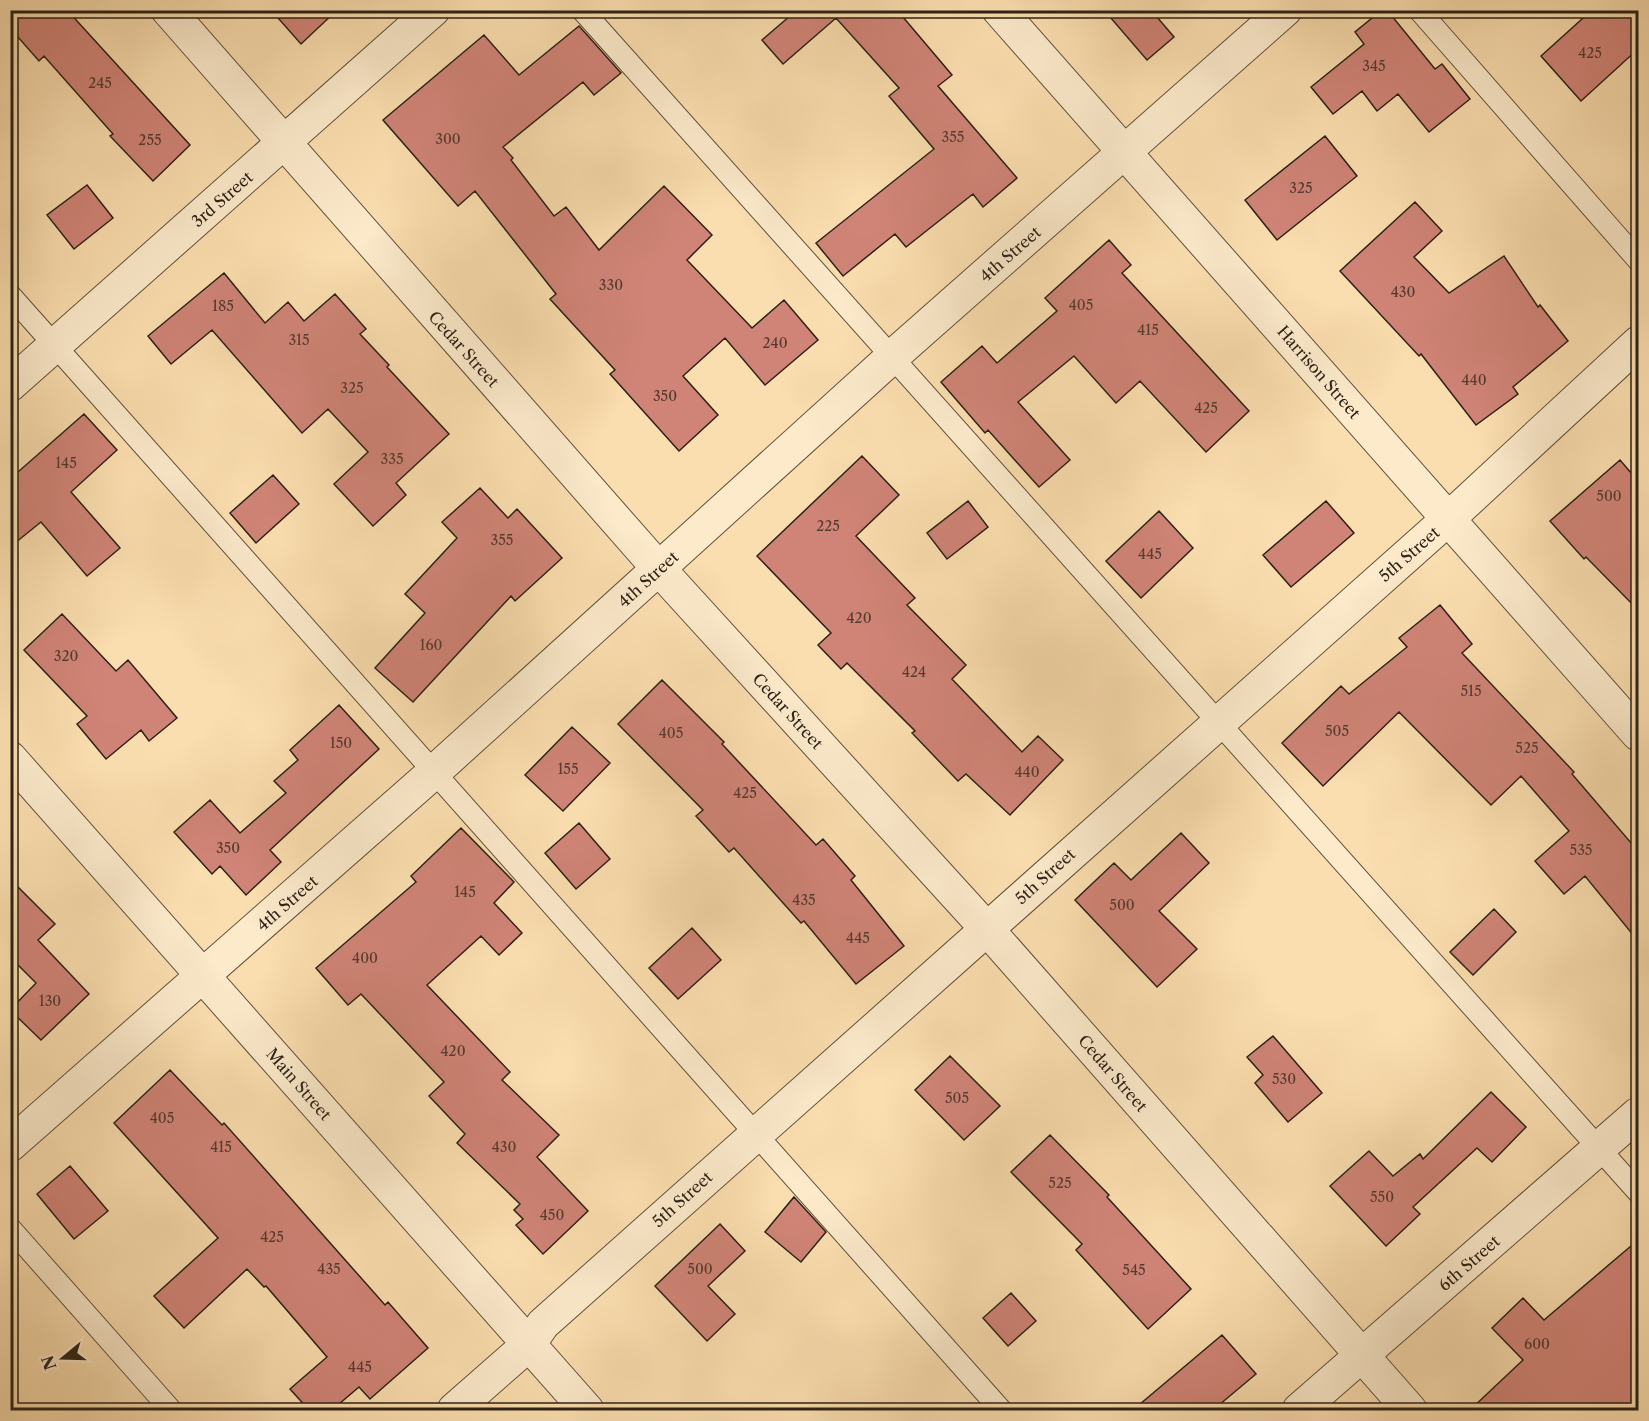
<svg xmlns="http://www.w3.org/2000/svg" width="1649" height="1421" viewBox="0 0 1649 1421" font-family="'Libre Caslon Text',serif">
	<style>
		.building { fill: #d08477; stroke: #2c2217; stroke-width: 1.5 }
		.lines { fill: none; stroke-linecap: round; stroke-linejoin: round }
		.lane-casing { stroke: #60513d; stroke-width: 23 }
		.street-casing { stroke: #60513d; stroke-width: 35 }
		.lane { stroke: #fceacb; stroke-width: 21 }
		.street { stroke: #fceacb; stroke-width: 33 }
		.labels { text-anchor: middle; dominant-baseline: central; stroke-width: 6; stroke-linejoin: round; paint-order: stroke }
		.number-label { font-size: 14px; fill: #553a2f }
		.street-label { font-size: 16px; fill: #2c2217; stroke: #fceacb }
	</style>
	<rect width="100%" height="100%" fill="#fbdeaf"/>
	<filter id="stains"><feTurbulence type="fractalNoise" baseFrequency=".00333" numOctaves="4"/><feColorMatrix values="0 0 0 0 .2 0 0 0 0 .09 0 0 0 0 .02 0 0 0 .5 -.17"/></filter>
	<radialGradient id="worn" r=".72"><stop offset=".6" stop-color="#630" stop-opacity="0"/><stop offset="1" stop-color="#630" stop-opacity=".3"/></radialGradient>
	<path class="building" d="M10 10H67L190 145 153 181 110 136 113 134 44 56 39 61 10 28Z
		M271 10H337L301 44Z
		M797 10H897L952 75 938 86 1017 178 983 207 973 194 906 247 895 234 843 276 816 243 934 149 889 96 899 88 836 18 783 64 762 40Z
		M1104 10H1151L1174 37 1147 60Z
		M1382 10H1387L1435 69 1442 64 1470 99 1429 132 1398 94 1377 111 1362 91 1333 114 1311 87 1364 44 1355 32Z
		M1592 10H1638V49L1581 101 1541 56Z
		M579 26 621 73 594 95 583 82 503 147 513 158 511 160 554 216 566 207 599 250 664 186 712 235 687 260 752 328 784 300 818 340 765 385 725 338 683 376 718 415 679 451 610 374 615 370 550 299 556 294 475 191 458 206 383 120 484 35 519 75Z
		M1325 136 1357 176 1277 240 1245 200Z
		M87 185 113 218 74 249 47 215Z
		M1415 202 1442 231 1414 257 1449 293 1504 256 1538 307 1540 305 1568 341 1513 387 1518 394 1476 425 1421 354 1419 356 1340 271Z
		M1109 240 1131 265 1122 273 1249 411 1206 452 1140 381 1116 403 1074 356 1018 402 1070 460 1039 487 988 430 985 433 941 382 982 346 997 363 1057 311 1045 298Z
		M224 273 265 323 288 302 304 321 335 294 366 329 360 334 389 365 387 367 449 434 396 483 406 495 373 526 334 484 368 452 328 409 302 433 212 330 171 364 148 336Z
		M84 414 117 450 71 492 120 548 87 576 41 522 10 547V479Z
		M862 456 899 495 856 536 915 598 907 605 966 665 952 679 1022 752 1038 736 1063 760 1010 815 966 774 958 781 912 733 915 731 847 663 841 669 818 645 831 633 757 556Z
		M1620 460 1638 481V610L1586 557 1584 559 1550 521Z
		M273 475 299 504 256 543 230 513Z
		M480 488 508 518 517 509 562 558 515 601 511 596 413 702 375 668 425 613 405 594 457 538 442 522Z
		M968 501 988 527 947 559 927 533Z
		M1326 501 1354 533 1291 587 1263 555Z
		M1159 511 1193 548 1141 598 1106 561Z
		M1440 605 1472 644 1462 653 1574 772 1572 774 1638 851V941L1585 876 1564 894 1535 861 1569 831 1521 776 1491 805 1399 712 1323 786 1282 743 1341 686 1349 694 1407 647 1399 638Z
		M62 614 116 671 128 660 177 718 149 741 141 730 106 759 77 724 87 716 24 650Z
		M662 680 724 742 722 744 816 845 823 839 855 876 851 880 904 946 856 984 804 921 801 923 734 848 729 852 696 816 703 810 618 724Z
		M339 705 379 749 270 850 281 862 246 895 220 866 212 874 174 832 210 800 240 833 286 793 274 781 298 760 290 750Z
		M572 727 610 763 563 811 525 775Z
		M579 823 610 859 576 889 545 853Z
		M461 828 514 882 494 903 522 933 499 955 481 936 427 985 510 1072 502 1080 559 1135 537 1157 588 1211 543 1254 516 1225 523 1219 514 1210 520 1204 457 1143 465 1134 429 1096 444 1082 361 994 348 1005 316 968 416 882 411 876Z
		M1181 833 1209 863 1159 911 1197 949 1157 987 1075 900 1114 863 1131 880Z
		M10 879 55 924 38 940 89 994 41 1040 10 1010 36 983 15 962 10 966Z
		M1494 909 1516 932 1473 975 1450 952Z
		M692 928 721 960 678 999 649 968Z
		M1273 1036 1322 1093 1288 1122 1255 1083 1263 1075 1247 1057Z
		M950 1056 1000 1106 964 1140 915 1090Z
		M170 1070 222 1125 224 1123 385 1305 388 1302 428 1348 370 1399 359 1387 332 1410H309L290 1389 327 1357 266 1286 264 1287 247 1269 184 1328 154 1296 218 1238 114 1123Z
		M1491 1092 1526 1127 1492 1162 1477 1148 1413 1207 1420 1214 1386 1246 1330 1186 1369 1151 1393 1176 1420 1154 1423 1159Z
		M1050 1135 1109 1195 1107 1197 1191 1289 1148 1329 1076 1250 1082 1244 1011 1172Z
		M70 1166 108 1211 74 1239 37 1194Z
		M794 1197 826 1232 801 1262 765 1232Z
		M720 1224 745 1251 708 1286 735 1314 707 1341 655 1286Z
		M1638 1240V1410H1470L1523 1360 1492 1328 1523 1298 1544 1320Z
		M1011 1293 1036 1321 1008 1346 983 1318Z
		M1222 1335 1256 1374 1213 1410H1133Z"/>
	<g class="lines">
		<g class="lane-casing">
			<path id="lane" d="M582 10 1638 1192
				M1419 10 1638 260
				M10 295 1001 1410
				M10 1228 171 1410"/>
		</g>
		<g class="street-casing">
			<path id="street" d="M168 10 659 569 986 928 1410 1410
				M999 10 1638 734
				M10 385 433 10
				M10 758 587 1410
				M10 1145 434 772 892 357 1285 10
				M454 1410 529 1344 543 1324 1448 519 1638 343
				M1299 1410 1638 1114"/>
		</g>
		<use href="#lane" class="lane"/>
		<use href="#street" class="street"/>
	</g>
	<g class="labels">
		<g class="number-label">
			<text x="1590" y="53">425</text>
			<text x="1374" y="66">345</text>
			<text x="100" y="83">245</text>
			<text x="953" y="137">355</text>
			<text x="448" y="139">300</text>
			<text x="150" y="140">255</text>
			<text x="1301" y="188">325</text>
			<text x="611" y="285">330</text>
			<text x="1403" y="292">430</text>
			<text x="1081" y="305">405</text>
			<text x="223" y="306">185</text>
			<text x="1148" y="330">415</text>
			<text x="299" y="340">315</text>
			<text x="775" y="343">240</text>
			<text x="1474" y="380">440</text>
			<text x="352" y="388">325</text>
			<text x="665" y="396">350</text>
			<text x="1206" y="408">425</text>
			<text x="392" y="459">335</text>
			<text x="66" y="463">145</text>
			<text x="1609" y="496">500</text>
			<text x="828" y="526">225</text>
			<text x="502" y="540">355</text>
			<text x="1150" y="554">445</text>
			<text x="859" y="618">420</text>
			<text x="431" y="645">160</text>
			<text x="66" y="656">320</text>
			<text x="914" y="672">424</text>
			<text x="1471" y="691">515</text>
			<text x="1337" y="731">505</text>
			<text x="671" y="733">405</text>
			<text x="341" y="743">150</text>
			<text x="1527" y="748">525</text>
			<text x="568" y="769">155</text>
			<text x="1027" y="772">440</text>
			<text x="745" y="793">425</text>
			<text x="228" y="848">350</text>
			<text x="1581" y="850">535</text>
			<text x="465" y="892">145</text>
			<text x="804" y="900">435</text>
			<text x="1122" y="905">500</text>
			<text x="858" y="938">445</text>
			<text x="365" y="958">400</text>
			<text x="50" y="1001">130</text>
			<text x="453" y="1051">420</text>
			<text x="1284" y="1079">530</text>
			<text x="957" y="1098">505</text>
			<text x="162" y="1118">405</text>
			<text x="221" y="1147">415</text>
			<text x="504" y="1147">430</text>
			<text x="1060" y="1183">525</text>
			<text x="1382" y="1197">550</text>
			<text x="552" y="1215">450</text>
			<text x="272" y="1237">425</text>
			<text x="329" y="1269">435</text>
			<text x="700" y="1269">500</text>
			<text x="1134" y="1270">545</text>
			<text x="1537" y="1344">600</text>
			<text x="360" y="1367">445</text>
		</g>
		<g class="street-label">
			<text transform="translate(222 199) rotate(-41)">3rd Street</text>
			<text transform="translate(1010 254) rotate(-41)">4th Street</text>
			<text transform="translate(464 349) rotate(48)">Cedar Street</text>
			<text transform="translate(1319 372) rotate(49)">Harrison Street</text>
			<text transform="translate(1409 554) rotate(-41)">5th Street</text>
			<text transform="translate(648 579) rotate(-42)">4th Street</text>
			<text transform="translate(788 711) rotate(48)">Cedar Street</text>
			<text transform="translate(1045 876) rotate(-42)">5th Street</text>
			<text transform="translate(287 903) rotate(-41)">4th Street</text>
			<text transform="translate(1113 1073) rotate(49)">Cedar Street</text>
			<text transform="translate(299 1084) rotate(49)">Main Street</text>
			<text transform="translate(682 1199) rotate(-42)">5th Street</text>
			<text transform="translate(1469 1263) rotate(-41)">6th Street</text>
		</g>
	</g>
	<rect width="1649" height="1421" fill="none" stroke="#fbdeaf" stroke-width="36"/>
	<rect x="12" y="12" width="1625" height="1397" fill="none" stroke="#2c2217" stroke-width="3"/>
	<rect x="18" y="18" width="1613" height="1385" fill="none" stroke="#2c2217" stroke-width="1.5"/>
	<g transform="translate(63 1358) rotate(251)" stroke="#fceacb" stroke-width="4.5" paint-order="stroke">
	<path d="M0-4.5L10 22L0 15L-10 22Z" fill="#2c2217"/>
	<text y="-9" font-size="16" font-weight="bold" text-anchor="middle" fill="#2c2217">N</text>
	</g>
	<rect width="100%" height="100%" filter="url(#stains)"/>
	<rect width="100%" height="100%" fill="url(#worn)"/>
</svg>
